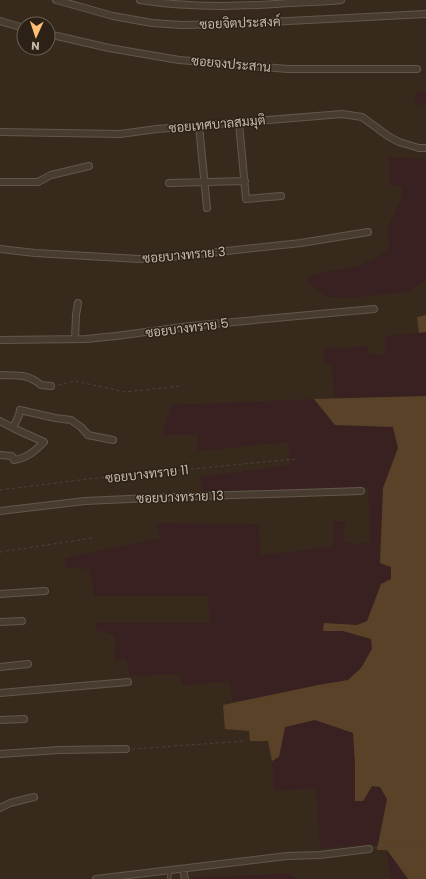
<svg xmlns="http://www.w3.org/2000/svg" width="426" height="879" viewBox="0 0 426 879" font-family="Poppins,Sarabun,sans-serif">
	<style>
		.green { fill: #3a2121 }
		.water { fill: #5a4229 }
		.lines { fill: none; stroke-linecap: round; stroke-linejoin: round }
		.lane-casing { stroke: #63574b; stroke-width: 4.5 }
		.street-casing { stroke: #63574b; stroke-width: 8 }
		.path { stroke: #563c3c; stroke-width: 1; stroke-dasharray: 3 3; stroke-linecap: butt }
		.lane { stroke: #483c30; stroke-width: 3 }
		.street { stroke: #483c30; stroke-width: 6 }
		.labels { text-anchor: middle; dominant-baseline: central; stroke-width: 3; stroke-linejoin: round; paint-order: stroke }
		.street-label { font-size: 13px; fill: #c5b9aa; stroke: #2c2116 }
	</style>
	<rect width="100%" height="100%" fill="#372a1d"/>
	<path class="green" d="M417 92H426V105L414 104Z
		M389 157 426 159V279L410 291 352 298 328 297 308 283 307 276 358 266 389 250 388 227 402 198 403 186H390Z
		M426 332V396L334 398 332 365 323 364 324 349 367 346 369 353 385 356V336Z
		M314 399 335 425 393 427 398 448 383 488 380 563 391 567V579L381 584 367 621 357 625 324 623V631H343L371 639 372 649 361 668 348 680 233 702 229 681 182 686 180 674 130 676 126 660 114 661 115 635 96 630V623H210L208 596H94L90 569 65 567V558L160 538 156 523 259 524 260 555 334 547 333 521H345L344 542 358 544 370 542 368 488 202 491 201 477 291 465 287 442 198 451 197 435H162L171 405Z
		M315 719 353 733 355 763 363 801 372 786 380 787 387 799 378 844 320 849 316 788 274 791 272 761 279 757 284 727Z
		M387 850 408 879H390Z
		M289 874 297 879H194V877Z"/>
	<path class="water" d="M426 315V332L419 333 417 317Z
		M426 396V879H408L387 850H377L387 799 380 787 372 786 363 801H355V763L353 733 315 720 285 727 279 757 272 761 268 741H250L249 731 225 729 223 705 318 685 348 680 361 668 372 649 371 639 343 631H323L324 623 357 625 367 621 381 584 391 579V567L380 563 383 488 398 448 393 427 335 425 314 399Z"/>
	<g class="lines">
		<g class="lane-casing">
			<path id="lane" d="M169 879 170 870"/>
		</g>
		<g class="street-casing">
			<path id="street" d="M56 0 113 16 152 23 182 25 232 24 426 14
				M140 0C190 8 240 7 289 3 307 2 324 2 341 0
				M0 21 24 28
				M48 34 109 48 179 60 288 69H417
				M239 123 246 199 281 196
				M199 126 207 208
				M0 132 120 134 157 129 342 114 362 117 388 136 399 142 419 148H426
				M0 182H38L51 175 89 166
				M169 183 245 181
				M0 249 35 253 139 259 171 257 301 243 368 232
				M75 339 76 315 78 303
				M0 340 86 339 116 336 190 326 374 309
				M0 375C17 376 27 373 41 385L51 386
				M0 421 13 428 19 415 20 410 55 418 71 420 81 427 88 435 113 440
				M0 455 12 456 14 460C27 458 35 451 44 442L13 428
				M0 511 85 501 172 497 361 491
				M0 594 45 591
				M0 622 22 621
				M0 667 28 664
				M0 693 128 682
				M0 720 24 719
				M0 754 59 750 126 749
				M0 808 10 803 34 797
				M183 869 185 879
				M96 879 287 856 320 855 369 849"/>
		</g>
		<path class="path" d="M58 385 75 381 125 392 182 386
			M0 490 88 479 295 459
			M0 552 93 538
			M132 749 246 741
			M375 848 426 843"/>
		<use href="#lane" class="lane"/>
		<use href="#street" class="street"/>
	</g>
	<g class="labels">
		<g class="street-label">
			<text transform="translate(240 23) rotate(-2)">ซอยจิตประสงค์</text>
			<text transform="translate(231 64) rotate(5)">ซอยจงประสาน</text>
			<text transform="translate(217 124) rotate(-5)">ซอยเทศบาลสมมุติ</text>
			<text transform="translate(184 255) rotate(-5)">ซอยบางทราย 3</text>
			<text transform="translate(187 328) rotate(-7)">ซอยบางทราย 5</text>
			<text transform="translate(147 474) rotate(-6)">ซอยบางทราย 11</text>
			<text transform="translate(180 497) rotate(-2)">ซอยบางทราย 13</text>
		</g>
	</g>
	<g transform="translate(36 36) rotate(183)"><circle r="19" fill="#2c2116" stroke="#695e51"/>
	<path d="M0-3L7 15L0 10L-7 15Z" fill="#ffbf75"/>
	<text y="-6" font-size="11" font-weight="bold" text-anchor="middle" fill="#c5b9aa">N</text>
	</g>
</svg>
